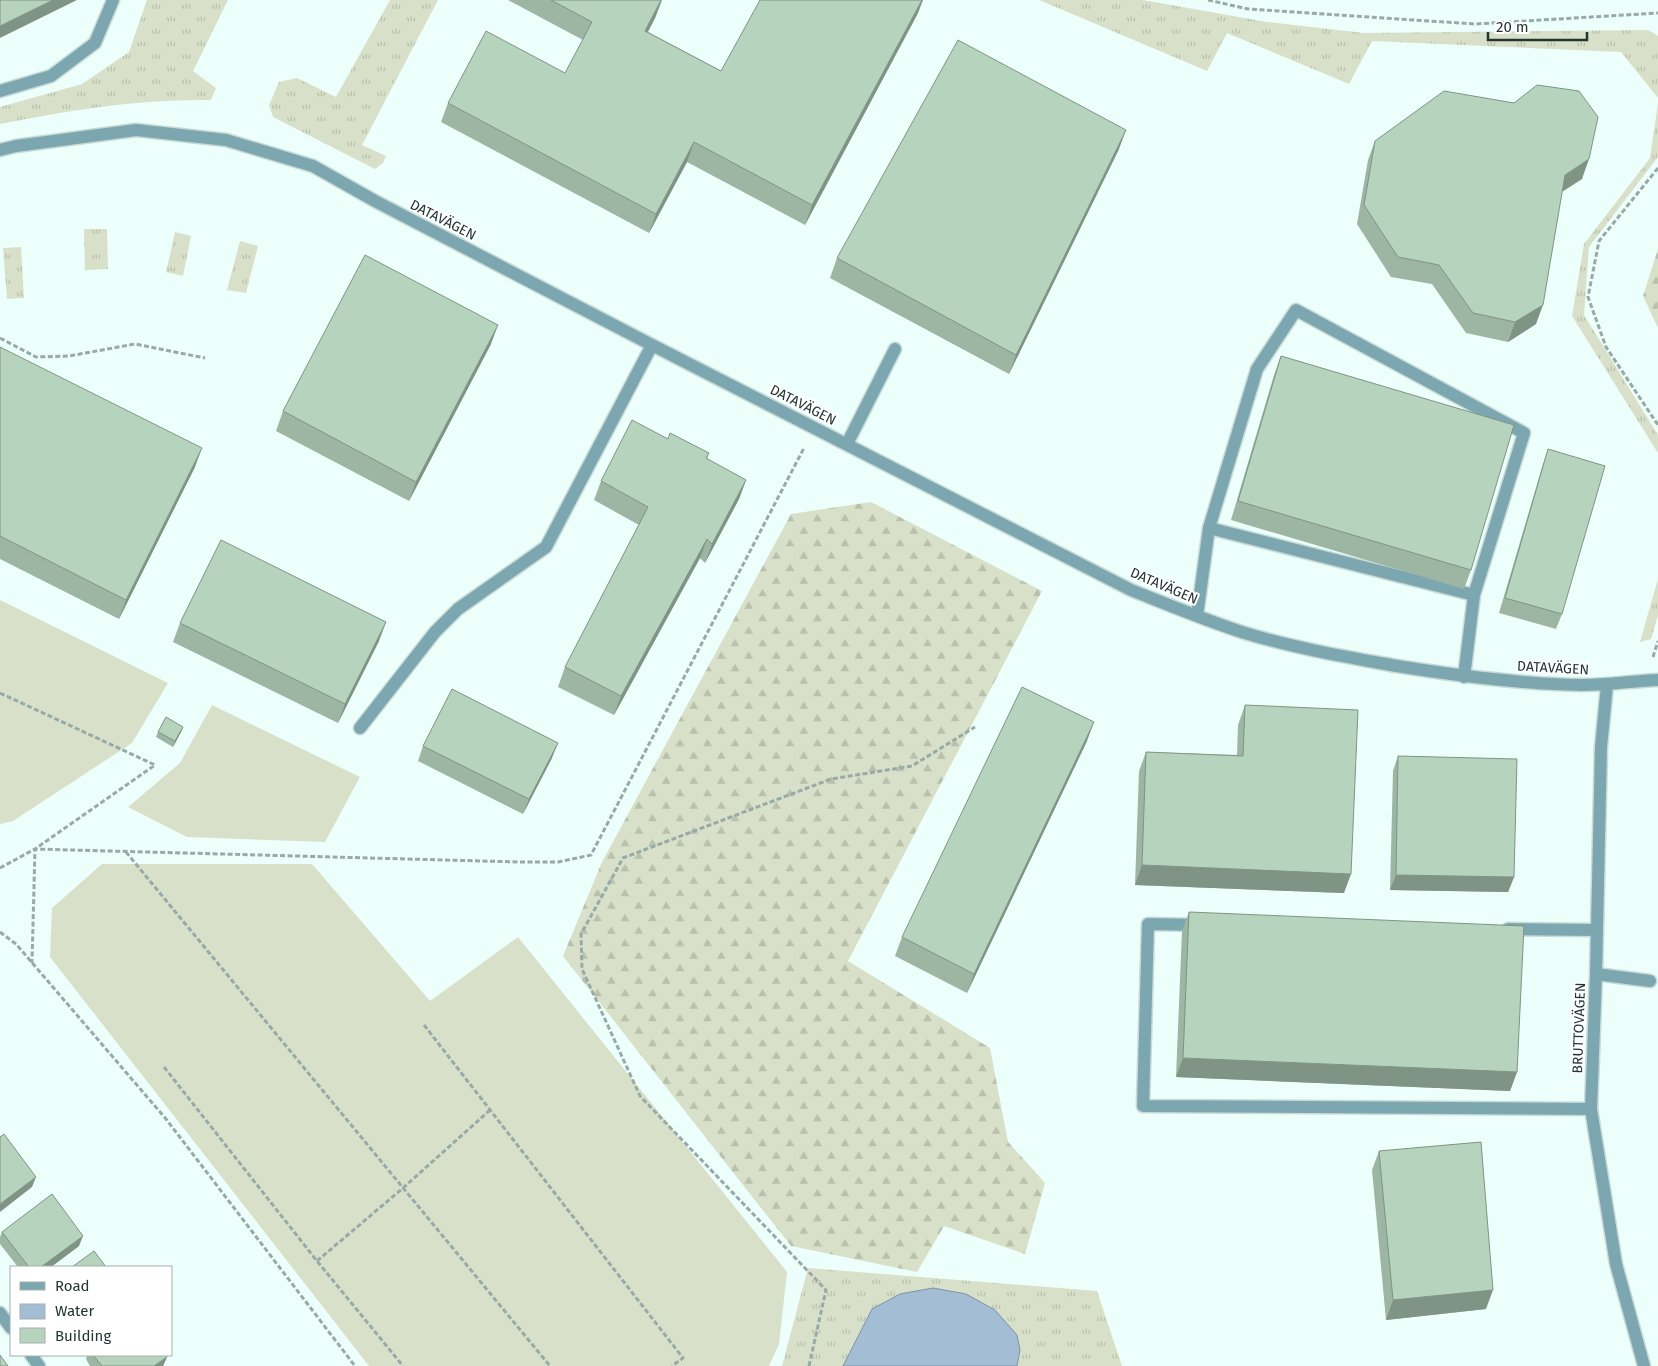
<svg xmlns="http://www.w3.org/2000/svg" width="1658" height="1366" viewBox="0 0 1658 1366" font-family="'Fira Sans',sans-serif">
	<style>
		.grass { fill: url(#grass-tufts) }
		.forest { fill: url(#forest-firs) }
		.garden { fill: #d8e0c9 }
		.water { fill: #a2bdd4; stroke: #7c94a3 }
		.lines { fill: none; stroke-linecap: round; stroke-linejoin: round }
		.minor-casing { stroke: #c9dbd7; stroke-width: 15 }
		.path { stroke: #98aaa7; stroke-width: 3; stroke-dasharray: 5 2.5; stroke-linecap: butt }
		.minor { stroke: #7da7b0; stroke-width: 12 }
		.wall { fill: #9db5a3 }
		.shaded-wall { fill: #7f9484 }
		.building { fill: #b6d3bd; stroke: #7f9484 }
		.labels { text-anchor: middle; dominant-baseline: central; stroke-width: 4; stroke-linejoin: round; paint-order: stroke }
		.street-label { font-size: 14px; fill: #233532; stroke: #fff }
	</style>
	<defs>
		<pattern id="grass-tufts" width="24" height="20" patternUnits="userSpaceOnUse" patternTransform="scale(1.25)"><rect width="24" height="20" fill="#d8e0c9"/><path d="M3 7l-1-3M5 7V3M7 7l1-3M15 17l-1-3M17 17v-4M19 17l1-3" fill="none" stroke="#b9c1ad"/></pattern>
		<pattern id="forest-firs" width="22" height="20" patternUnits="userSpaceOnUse" patternTransform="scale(1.25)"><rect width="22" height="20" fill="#d8e0c9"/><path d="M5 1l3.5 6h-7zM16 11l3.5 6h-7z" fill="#b9c1ad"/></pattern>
	</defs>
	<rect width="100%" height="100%" fill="#edfffb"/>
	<path class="grass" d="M147 0H228L193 71 216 88 211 100C140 99 69 110 0 124V107L82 84 129 52Z
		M390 0H438L362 145 386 156 383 163 375 169 273 117 269 105 279 82 297 78 336 97Z
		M1039 0H1143L1267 22 1364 33 1648 30 1658 36V98L1621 52 1372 41 1349 84 1227 33 1207 71Z
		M1658 103V157L1589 247 1584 315 1658 435V453L1572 316 1584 244 1650 158Z
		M84 229H107L108 269 85 270Z
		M175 232 191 236 183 276 166 272Z
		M240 241 258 246 246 293 227 290Z
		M21 247 24 298 7 299 3 248Z
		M1658 579V615L1651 639 1640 642Z
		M808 1268 1097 1291 1122 1366H782Z"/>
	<path class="forest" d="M1658 249V328L1643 296Z
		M871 502 1042 591 848 961 990 1048 1008 1142 1045 1183 1025 1254 944 1226 917 1272 791 1246 563 956 602 862 791 514Z"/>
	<path class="garden" d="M0 600 168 683 132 743 13 821 0 824Z
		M212 705 360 777 325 842 187 837 128 807 180 763Z
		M102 864H312L430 1001 518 937 787 1272 779 1344 769 1366H369L50 957 52 908Z"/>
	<path class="water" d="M933 1288 966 1294 995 1310 1017 1335 1020 1350 1017 1366H843L872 1309 900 1294Z"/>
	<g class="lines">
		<g class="minor-casing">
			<path id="minor" d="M0 91 51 76 95 43 113 0
				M0 150 16 146 136 130 226 140 313 166 375 201 652 345 1131 590C1169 605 1207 621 1245 633 1294 648 1347 657 1397 666 1459 676 1520 684 1582 685 1608 685 1633 681 1658 680
				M847 444 895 349
				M1209 528 1474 595
				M1197 616 1209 528 1257 369 1296 310 1524 433 1474 595 1464 677
				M1607 685 1601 747 1596 974 1591 1109 1616 1264 1644 1366
				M360 728 435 632 458 609 546 547 652 345
				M1201 925 1148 924 1143 1106 1591 1109
				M1508 929 1596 930
				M1596 974 1650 981
				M0 1313 11 1328
				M31 1355 39 1366"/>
		</g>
		<path class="path" d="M1208 0 1248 9 1475 24 1658 13
			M1658 168 1599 241 1588 297 1606 347 1658 425
			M0 338 36 357 69 356 135 344 205 358
			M1653 657 1658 641
			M0 693 155 765 35 849 32 963
			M126 852 550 1366
			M0 868 35 849 519 862H558L591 855 804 448
			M0 932 16 944 166 1119 355 1366
			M424 1025 683 1358 672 1366
			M164 1067 317 1261 403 1366
			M317 1261 403 1188 490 1110
			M809 1366 826 1290 640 1096 582 969 581 934 623 858 831 779 912 766 975 727"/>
		<use href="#minor" class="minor"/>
	</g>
	<path class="wall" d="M508 0H662L655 18 648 32 721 71 918 13 805 225 687 162 649 233 441 122 448 103 565 73 583 40Z
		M1375 141 1582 179 1562 192 1536 324 1508 342 1466 333 1432 284 1391 277 1357 224 1368 160Z
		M1119 149 1009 374 830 278 837 258Z
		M491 344 409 501 276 431 283 411Z
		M0 347 195 467 119 619 0 559Z
		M1281 356 1471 570 1464 589 1231 520 1274 375Z
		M668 439 709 453 707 459 746 480 739 499 705 563 700 558 614 715 558 687 565 667 639 525 594 500 601 481Z
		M1548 449 1562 614 1556 629 1499 613 1543 464Z
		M180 623 379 641 338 723 173 642Z
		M1245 705 1344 893 1135 885 1139 771 1146 752 1237 755 1238 725Z
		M183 727 181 732 173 747 156 737 158 732Z
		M1087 741 967 993 895 956 902 937Z
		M423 746 552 758 523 814 418 761Z
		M1398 756 1514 877 1508 892 1390 890 1393 771Z
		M1189 912 1517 1072 1510 1091 1176 1077 1182 931Z
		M1379 1151 1486 1309 1386 1320 1372 1170Z
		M2 1232 79 1246 51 1267H18L0 1244V1237Z
		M87 1355H166L167 1357 163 1366H90L86 1359Z"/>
	<path class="shaded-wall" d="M53 0H77L0 38V26Z
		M662 0 655 18 638 50 645 31Z
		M922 0H923L918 13 805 225 812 205Z
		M1126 130 1119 149 1009 374 1016 355Z
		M694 142 687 162 649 233 656 214Z
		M1589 159 1582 179 1558 194 1565 175Z
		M1543 305 1536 324 1508 342 1515 322Z
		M498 325 491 344 409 501 416 482Z
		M202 448 195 467 119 619 126 600Z
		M746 480 739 499 705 563 712 544Z
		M707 539 700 558 614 715 621 696Z
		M386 622 379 641 338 723 345 704Z
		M1094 722 1087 741 967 993 974 974Z
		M183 727 181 732 173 747 175 741Z
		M558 743 552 758 523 814 529 799Z
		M1142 865 1351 874 1344 893 1135 885Z
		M1396 875 1514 877 1508 892 1390 890Z
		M1183 1058 1517 1072 1510 1091 1176 1077Z
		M36 1177 32 1187 0 1212V1204Z
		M83 1236 79 1246 51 1267H41Z
		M1493 1290 1486 1309 1386 1320 1393 1300Z
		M167 1357 163 1366H154Z"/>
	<path class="building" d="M0 0H53L0 26Z
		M551 0H661L645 31 721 71 760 0H922L812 205 694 142 656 214 448 103 486 31 565 73 592 22Z
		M958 40 1126 130 1016 355 837 258Z
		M1537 85 1579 91 1598 117 1589 159 1565 175 1543 305 1515 322 1473 313 1439 265 1398 257 1364 205 1375 141 1444 91 1514 103Z
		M365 255 498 325 416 482 283 411Z
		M0 347 202 448 126 600 0 536Z
		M1281 356 1514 425 1471 570 1238 501Z
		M632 420 668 439 670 433 709 453 706 458 746 480 712 544 707 539 621 696 565 667 648 507 601 481Z
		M1548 449 1605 466 1562 614 1505 598Z
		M221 540 386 622 345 704 180 623Z
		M1022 687 1094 722 974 974 902 937Z
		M452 689 558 743 529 799 423 746Z
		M1245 705 1358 710 1351 874 1142 865 1146 752 1243 756Z
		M166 717 183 727 175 741 158 732Z
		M1398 756 1517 759 1514 877 1396 875Z
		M1189 912 1524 926 1517 1072 1183 1058Z
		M4 1134 36 1177 0 1204V1137Z
		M1481 1142 1493 1290 1393 1300 1379 1151Z
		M52 1194 83 1236 41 1267H29L2 1232Z
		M94 1251 106 1267H72Z
		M0 1355 8 1366H0Z
		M93 1355H166L167 1357 154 1366H102Z"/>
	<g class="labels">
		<g class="street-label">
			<text transform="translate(443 220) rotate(27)">DATAVÄGEN</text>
			<text transform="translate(803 405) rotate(27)">DATAVÄGEN</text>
			<text transform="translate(1164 586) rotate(23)">DATAVÄGEN</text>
			<text transform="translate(1553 668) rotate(3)">DATAVÄGEN</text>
			<text transform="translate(1579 1028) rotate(-88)">BRUTTOVÄGEN</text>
		</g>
	</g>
	<rect x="10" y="1266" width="162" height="90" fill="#ffffff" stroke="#a7aead"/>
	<rect x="20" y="1282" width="25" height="8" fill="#7da7b0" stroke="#a7aead"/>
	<text x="55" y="1291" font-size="15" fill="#233532">Road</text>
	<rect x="20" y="1304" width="25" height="15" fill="#a2bdd4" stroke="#a7aead"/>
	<text x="55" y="1316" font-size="15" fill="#233532">Water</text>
	<rect x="20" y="1328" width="25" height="15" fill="#b6d3bd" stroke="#a7aead"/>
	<text x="55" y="1341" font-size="15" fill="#233532">Building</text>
	<path d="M1488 32v8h99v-8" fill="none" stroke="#233532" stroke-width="2.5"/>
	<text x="1496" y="32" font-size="15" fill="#233532" stroke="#ffffff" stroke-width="4" paint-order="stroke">20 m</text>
</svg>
